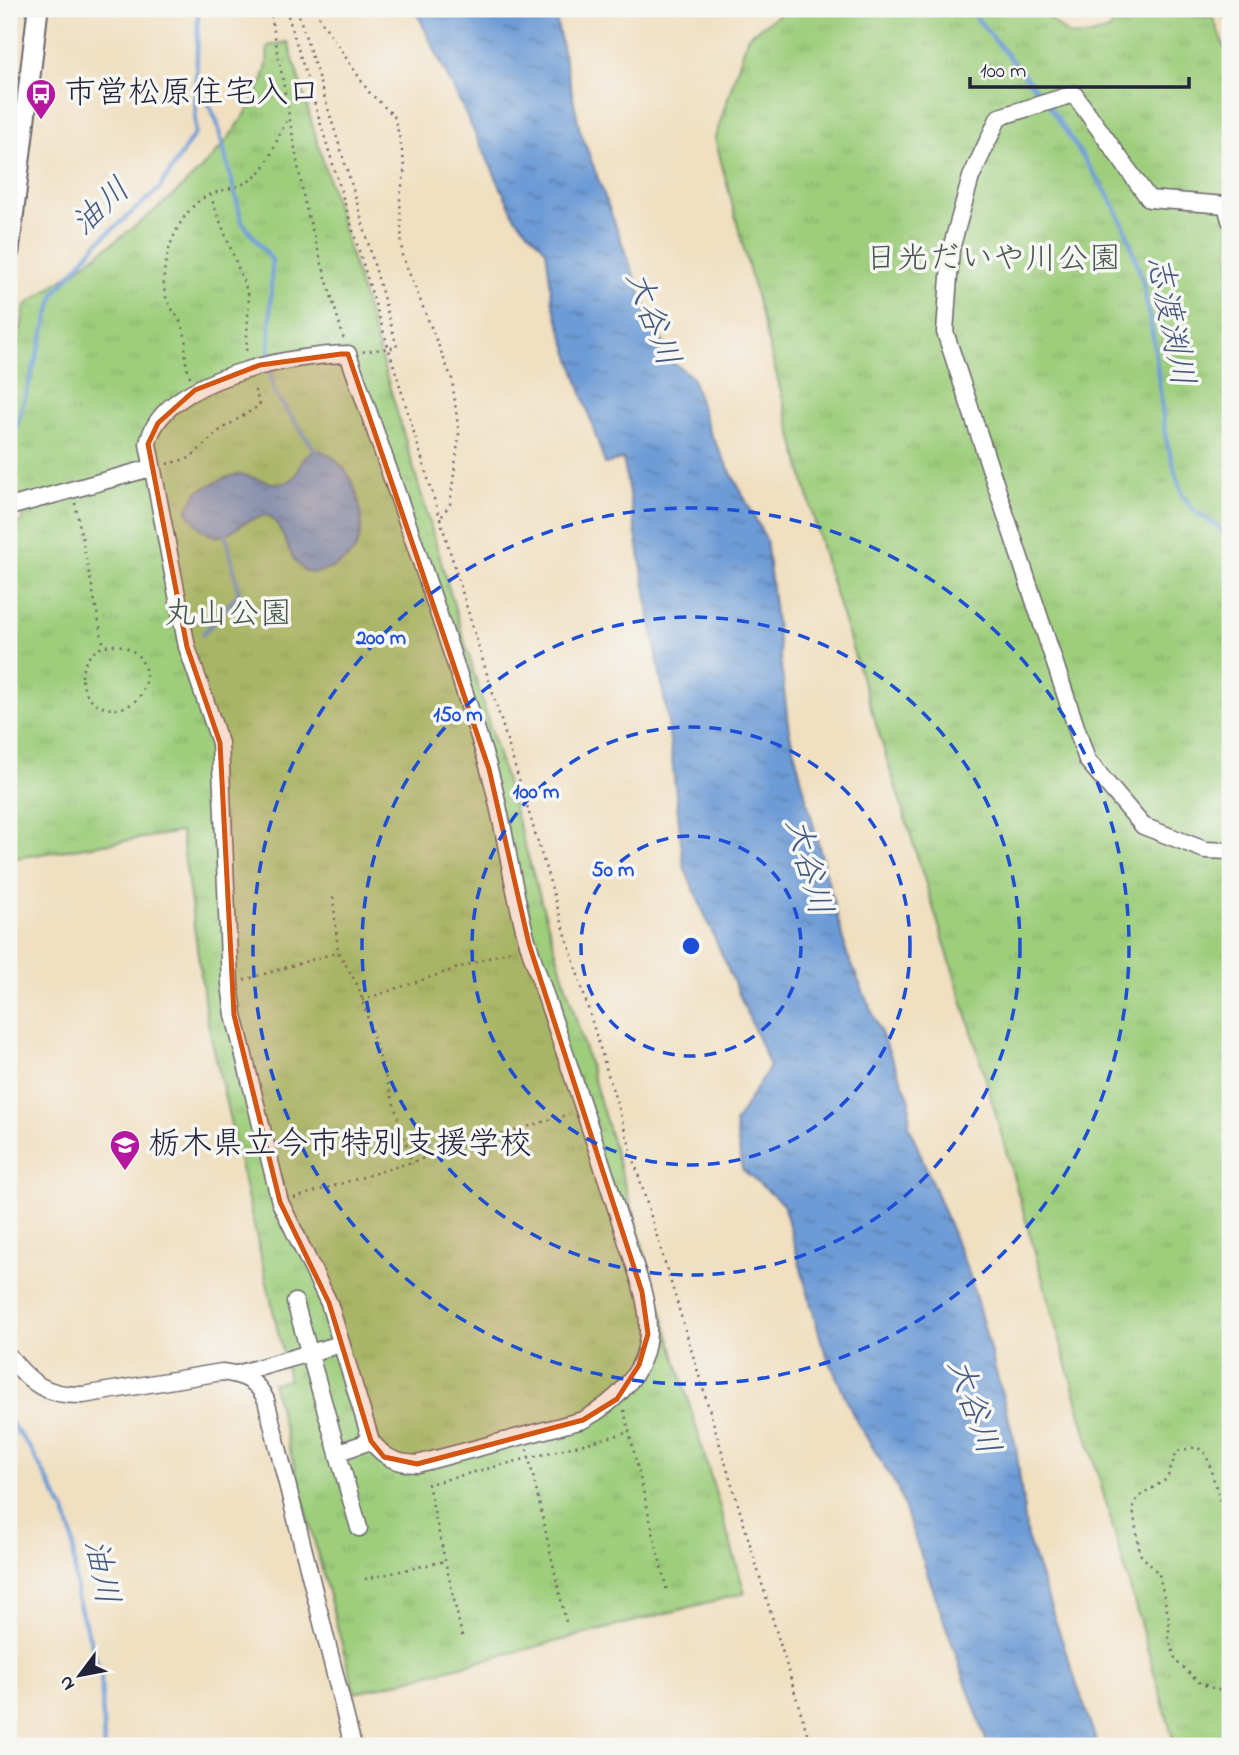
<svg xmlns="http://www.w3.org/2000/svg" width="1239" height="1755" viewBox="0 0 1239 1755" font-family="'Indie Flower','Klee One',sans-serif">
	<style>
		.park { fill: url(#park-tufts); stroke: #60785c; stroke-width: 2 }
		.water { fill: url(#water-ripples); stroke: #485e88; stroke-width: 2 }
		.lines { fill: none; stroke-linecap: round; stroke-linejoin: round }
		.stream { stroke: #6d9bd5; stroke-width: 4.5 }
		.minor-casing { stroke: #6a646a; stroke-width: 19 }
		.major-casing { stroke: #6a646a; stroke-width: 23 }
		.path { stroke: #6a646a; stroke-width: 2.5; stroke-dasharray: 2 5; stroke-linecap: butt }
		.minor { stroke: #fff; stroke-width: 16 }
		.major { stroke: #fff; stroke-width: 19 }
		.marked { fill: #d45411; fill-opacity: 0.2; stroke: #d45411; stroke-width: 5; stroke-linejoin: round }
		.ring { fill: none; stroke: #1d4ed8; stroke-width: 3.5; stroke-dasharray: 12 9 }
		.labels { text-anchor: middle; dominant-baseline: central; stroke-width: 7; stroke-linejoin: round; paint-order: stroke }
		.poi-label { font-size: 32px; fill: #22223b; stroke: #f6f6f2; text-anchor: start }
		.park-label { font-size: 32px; fill: #47564e; stroke: #f6f6f2 }
		.water-label { font-size: 33px; font-style: italic; fill: #445880; stroke: #f6f6f2 }
		.centre { fill: #1d4ed8; stroke: #f6f6f2; stroke-width: 3.5 }
		.ring-label { font-size: 21px; text-anchor: middle; font-weight: bold; fill: #1d4ed8; stroke: #f6f6f2; stroke-width: 7; stroke-linejoin: round; paint-order: stroke }
	</style>
	<defs>
		<pattern id="park-tufts" width="24" height="20" patternUnits="userSpaceOnUse" patternTransform="scale(1.75)"><rect width="24" height="20" fill="#9ece7c"/><path d="M3 7l-1-3M5 7V3M7 7l1-3M15 17l-1-3M17 17v-4M19 17l1-3" fill="none" stroke="#88b16c"/></pattern>
		<pattern id="water-ripples" width="26" height="14" patternUnits="userSpaceOnUse" patternTransform="scale(1.75)"><rect width="26" height="14" fill="#6d9bd5"/><path d="M2 4q2-2 4 0t4 0M15 11q2-2 4 0t4 0" fill="none" stroke="#597eae"/></pattern>
	</defs>
	<rect width="100%" height="100%" fill="#f6f6f2"/>
	<filter id="ink" filterUnits="userSpaceOnUse"><feTurbulence type="fractalNoise" baseFrequency=".0143" numOctaves="2"/><feDisplacementMap in="SourceGraphic" scale="14" xChannelSelector="R" yChannelSelector="G"/><feConvolveMatrix kernelMatrix="1 2 1 2 8 2 1 2 1" color-interpolation-filters="sRGB"/></filter>
	<filter id="wash" filterUnits="userSpaceOnUse"><feTurbulence type="fractalNoise" baseFrequency=".00686" numOctaves="4" result="noise"/><feDisplacementMap in="SourceGraphic" scale="28" xChannelSelector="R" yChannelSelector="G"/><feGaussianBlur stdDeviation="1.57" result="paint"/><feColorMatrix in="noise" values="0 0 0 0 0 0 0 0 0 0 0 0 0 0 0 0 0 1.4 0 .05"/><feComposite in="paint" operator="in"/></filter>
	<g filter="url(#wash)">
		<rect width="100%" height="100%" fill="#f0dfc0"/>
		<path class="park" d="M787 9H1041C1072 39 1066 42 1110 30L1119 9H1166L1172 15 1213 17 1230 62V1746H1175L974 1038 825 561 715 138 748 36Z
			M288 42 745 1593 355 1693 272 1383 289 1380 207 1019 181 832 9 859V526L23 521 15 488H9V397L25 306C103 249 235 168 265 73 268 65 267 55 268 46Z"/>
		<path class="water" d="M415 9H554L580 130 650 318 674 363 692 377 709 431 766 539 789 731 847 954 910 1100 909 1126 970 1276 1016 1446 1027 1537 1098 1746H988L897 1487 854 1417 822 1344 783 1204 742 1169 735 1123 770 1066 684 867 667 715 623 459 605 464 553 304 546 250 515 217Z
			M317 450C352 458 370 514 357 546 353 556 343 562 334 567 327 570 315 575 308 572 286 562 287 528 268 515 230 519 222 563 187 511L197 492C208 486 230 473 243 475 268 480 293 499 303 458Z"/>
		<g class="lines">
			<path class="stream" d="M969 9 1044 99
				M196 77 217 122 242 222 272 260 269 360
				M1049 106 1112 201 1127 233 1142 279 1154 342 1166 440 1182 494 1193 510 1219 527 1230 545
				M270 369 274 392 318 454
				M13 439 55 293 99 241 159 189 195 133 198 9
				M203 634 239 593 225 531
				M9 1421 30 1448 65 1512 72 1535 77 1598 101 1675 104 1746"/>
		</g>
	</g>
	<g filter="url(#ink)">
		<g class="lines">
			<g class="minor-casing">
				<path id="minor" d="M1230 220 1226 205 1149 199 1074 94 999 117 971 177 951 249 945 332 1087 760 1143 826 1205 850 1230 851
					M348 354C396 490 445 627 488 766 506 826 511 890 530 950 561 1042 593 1134 622 1227 632 1260 649 1297 648 1332 647 1372 616 1402 583 1420L417 1464C395 1463 385 1458 371 1441L329 1303 280 1202 234 1015 230 984 220 743 187 647 148 444C160 378 293 355 348 354Z
					M9 507 151 468
					M295 1302 359 1528
					M9 1356C30 1383 46 1396 83 1395L222 1372C243 1375 257 1380 266 1400L353 1746
					M237 1374 341 1344
					M339 1452 371 1441"/>
			</g>
			<g class="major-casing">
				<path id="major" d="M1229 9 1230 11
					M9 251 38 9"/>
			</g>
			<path class="path" d="M270 9 305 205 344 340
				M286 9 811 1746
				M297 9 356 199 397 347 361 352
				M317 9 320 19 369 92 394 116 399 135 405 167 400 198 402 255 452 379 459 435 450 504 440 519
				M1048 9 1054 14
				M210 195 249 296 246 355
				M190 377C182 356 188 349 184 331 180 316 168 308 165 293 159 264 176 219 199 201 217 187 240 191 257 175 273 160 275 137 288 120
				M167 464 190 458 219 431 260 405 253 385
				M75 503 104 647
				M82 677a32 32 0 1 1 64 0a32 32 0 1 1-64 0Z
				M333 897 338 951 358 986 412 1164
				M244 980 338 952
				M362 1000 515 949
				M294 1198 569 1114
				M624 1410 667 1591
				M527 1449 566 1622
				M1230 1534 1206 1454 1197 1447 1177 1451 1167 1479 1137 1498 1133 1509 1140 1554 1159 1574 1169 1619V1638L1176 1661 1200 1683 1218 1690 1230 1688
				M365 1579 445 1561
				M462 1636 428 1484 630 1432"/>
			<use href="#minor" class="minor"/>
			<use href="#major" class="major"/>
		</g>
	</g>
	<path class="marked" d="M341 354H348L489 769 529 944 642 1292 648 1334 639 1365 617 1399 583 1420 417 1464 384 1457 371 1441 329 1303 280 1202 234 1015 220 743 187 647 148 444 158 423 195 390 260 365Z"/>
	<g class="ring">
		<circle cx="691" cy="946" r="110"/>
		<circle cx="691" cy="946" r="219"/>
		<circle cx="691" cy="946" r="329"/>
		<circle cx="691" cy="946" r="438"/>
	</g>
	<defs>
		<g id="bus-pin" transform="scale(1.575)"><path d="M0 17L-7.5 6A9.5 9.5 0 1 1 7.5 6Z" fill="#b5179e" stroke="#f6f6f2"/><path d="M-5-6H5V4H4V6H2V4H-2V6H-4V4H-5ZM-3.5-4V0h7V-4ZM-3.5 1.2v1.5H-2V1.2ZM2 1.2v1.5H3.5V1.2Z" fill="#fff"/></g>
		<g id="school-pin" transform="scale(1.575)"><path d="M0 17L-7.5 6A9.5 9.5 0 1 1 7.5 6Z" fill="#b5179e" stroke="#f6f6f2"/><path d="M0-5L7-2L0 1L-7-2ZM-4 1L0 2.5L4 1V4Q0 6-4 4Z" fill="#fff"/></g>
	</defs>
	<g fill-rule="evenodd">
		<use href="#bus-pin" x="41" y="94"/>
		<use href="#school-pin" x="125" y="1145"/>
	</g>
	<g class="labels">
		<g class="poi-label">
			<text x="64" y="94">市営松原住宅入口</text>
			<text x="148" y="1145">栃木県立今市特別支援学校</text>
		</g>
		<g class="park-label">
			<text x="993" y="260">日光だいや川公園</text>
			<text x="228" y="615">丸山公園</text>
		</g>
		<g class="water-label">
			<text transform="translate(102 208) rotate(-43)">油川</text>
			<text transform="translate(651 319) rotate(70)">大谷川</text>
			<text transform="translate(1169 321) rotate(79)">志渡渕川</text>
			<text transform="translate(807 867) rotate(75)">大谷川</text>
			<text transform="translate(972 1407) rotate(71)">大谷川</text>
			<text transform="translate(100 1572) rotate(79)">油川</text>
		</g>
	</g>
	<circle cx="691" cy="946" r="10" class="centre"/>
	<g class="ring-label">
		<text x="381" y="644">200 m</text>
		<text x="458" y="721">150 m</text>
		<text x="536" y="798">100 m</text>
		<text x="613" y="876">50 m</text>
	</g>
	<rect width="1239" height="1755" fill="none" stroke="#f6f6f2" stroke-width="35"/>
	<g transform="translate(80 1675) rotate(238)" stroke="#f6f6f2" stroke-width="5" paint-order="stroke">
	<path d="M0-5L12 26L0 18L-12 26Z" fill="#22223b"/>
	<text y="-10" font-size="19" font-weight="bold" text-anchor="middle" fill="#22223b">N</text>
	</g>
	<path d="M970 77v10h219v-10" fill="none" stroke="#22223b" stroke-width="3.5"/>
	<text x="980" y="77" font-size="21" fill="#22223b" stroke="#f6f6f2" stroke-width="5" paint-order="stroke">100 m</text>
</svg>
